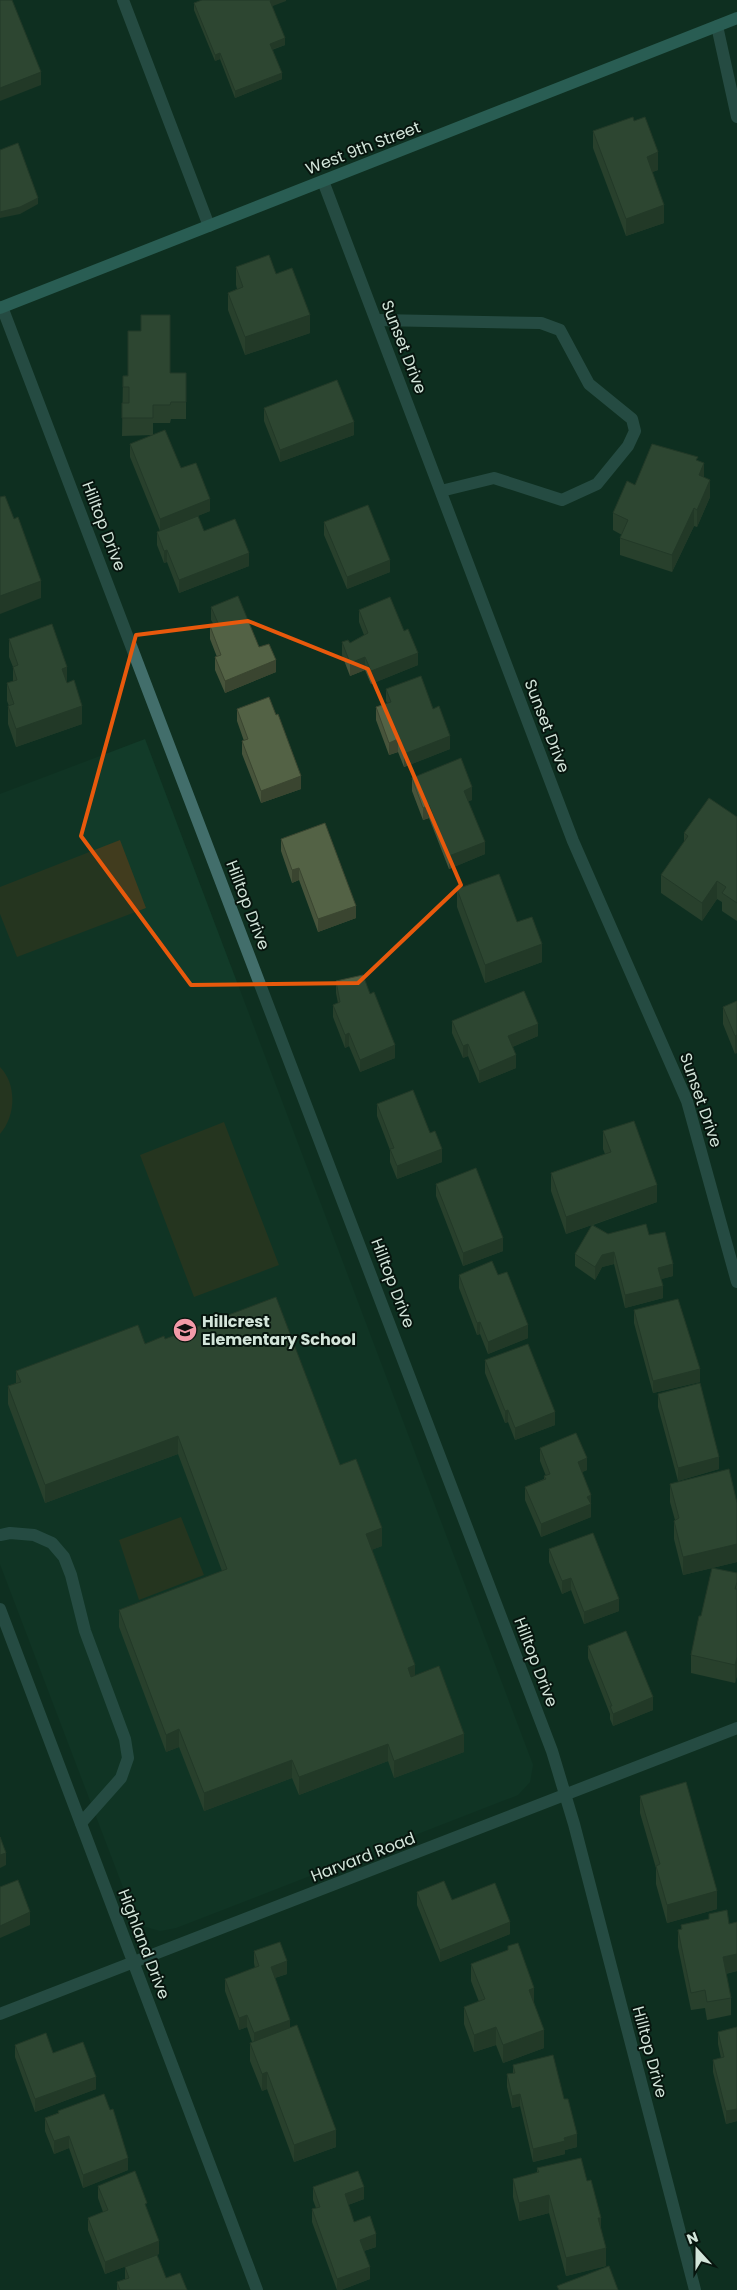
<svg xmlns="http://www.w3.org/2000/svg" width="737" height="2290" viewBox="0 0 737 2290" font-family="Poppins,sans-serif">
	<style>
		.built { fill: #123b29 }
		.green { fill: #413c1e }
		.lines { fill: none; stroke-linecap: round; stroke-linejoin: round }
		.service { stroke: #426e6b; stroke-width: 12 }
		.minor { stroke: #426e6b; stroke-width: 12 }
		.secondary { stroke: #4b9490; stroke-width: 12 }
		.wall { fill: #47543b }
		.shaded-wall { fill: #3a4530 }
		.building { fill: #536245; stroke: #3a4530 }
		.marked { fill: none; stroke: #e8590c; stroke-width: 4; stroke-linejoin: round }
		.labels { text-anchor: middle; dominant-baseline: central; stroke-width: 4; stroke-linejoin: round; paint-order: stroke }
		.street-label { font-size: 16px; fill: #d3e5da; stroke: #07150e }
		.poi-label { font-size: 16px; font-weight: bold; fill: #d3e5da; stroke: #07150e; text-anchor: start }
	</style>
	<rect width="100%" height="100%" fill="#0f3020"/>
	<path class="built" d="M145 739 533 1765 530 1782 518 1795 176 1928 160 1931 143 1926 134 1916 0 1564V794Z"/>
	<path class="green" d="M120 840 146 908 17 957 0 914V887Z
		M0 1067C17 1084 16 1116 0 1134Z
		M224 1122 279 1265 194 1297 140 1155Z
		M181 1517 204 1575 139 1600 119 1540Z"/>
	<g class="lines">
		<path class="service" d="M717 26 737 117
			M377 320 541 323 560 330 589 384 632 419 635 431 628 446 597 484 562 500 494 478 441 491
			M0 1535 10 1533 34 1535 52 1543 64 1557 71 1575 85 1631 125 1739 128 1758 121 1778 81 1823"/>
		<path class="minor" d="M123 0 209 226
			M323 181 573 841 687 1101 737 1282
			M2 307 552 1751 574 1824 695 2290
			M0 1609 257 2290
			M0 2014 737 1728"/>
		<path class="secondary" d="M0 308 737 18"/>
	</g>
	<path class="wall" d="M286 0 272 6 285 45 272 50 282 79 235 98 220 59 215 61 194 10V3Z
		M593 131 658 170 652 172 664 223 626 236 593 148Z
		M236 267 310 333 245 355 228 310V293L237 289 236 285Z
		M170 373H186V419H171L170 423H153V435L122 436 123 376Z
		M264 408 354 435 280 462 264 421Z
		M130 444 181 468 210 511 160 531 130 457Z
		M698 461 704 477 710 497 697 527 694 526 672 572 620 555V538L622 535 613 530V513L635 485Z
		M324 522 390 572 347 589 324 535Z
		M204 531 249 566 179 593 167 562 164 563 157 545V532Z
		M211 607 276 672 225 693 215 670V657H217L210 639V626L214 625 211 620Z
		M359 610 418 665 371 684 365 670 350 676 342 655V642L350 643 364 635 359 622Z
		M9 639 67 682 82 724 16 747 8 724V706H9L7 701V683L13 681V667L9 657Z
		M386 689 433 709 450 749 404 767 398 752 389 755 376 720V707L387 703 386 701Z
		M237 709 301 789 261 803 242 754V741H244L237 721Z
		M412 778 472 800 468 801 485 854 449 869 429 818 423 820 412 791Z
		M737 817V921L722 911V902L717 899 702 921 661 893V875L684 842V833Z
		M281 839 356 918 318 932 299 880 292 883 281 851Z
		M457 889 517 922 542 962 485 983 457 907Z
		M336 981 370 994 395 1058 360 1072 349 1046 345 1048 333 1017V1005L338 1003 336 993Z
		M737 1001 735 1054 723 1024V1007Z
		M452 1021 538 1036 512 1047 516 1068 479 1083 468 1056 463 1058 452 1033Z
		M377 1104 430 1133 442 1162 397 1179 390 1162V1150L377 1116Z
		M603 1131 657 1202 593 1225 608 1234 649 1235 673 1276 661 1279 663 1298 625 1308 614 1264 602 1267 595 1280 575 1266V1254L592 1225 566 1234 551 1191V1173L605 1154 603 1149Z
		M436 1184 503 1251 463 1266 436 1196Z
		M459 1275H498L528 1338 488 1354 480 1334 477 1335 459 1288Z
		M634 1310 700 1382 653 1393 634 1323Z
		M165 1339 340 1465 382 1546 371 1550 415 1675 464 1752 394 1778 388 1761 299 1795 292 1778 204 1811 179 1747 166 1752 119 1627V1610L222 1571 178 1454 45 1503 8 1404V1386L16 1383V1371Z
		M485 1360 555 1425 515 1440 508 1422 505 1423 485 1373Z
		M658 1394 719 1469 678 1481 658 1407Z
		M540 1448 587 1470 582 1472 591 1508V1517L541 1537 525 1500V1487L544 1479V1476H546L540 1461Z
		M670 1484 737 1503V1562L683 1575 674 1539V1521L675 1520 670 1502Z
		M549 1549 619 1611 584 1624 571 1590 562 1594 549 1562Z
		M737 1573V1675L735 1683 691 1673V1655L701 1616Z
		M588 1646 653 1710 613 1726 610 1719V1714L588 1658Z
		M640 1796 717 1909 667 1923 656 1884V1868L640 1813Z
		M417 1892 452 1900 510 1934 440 1962 417 1905Z
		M709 1914 729 1924 737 1922V1971L726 1974 731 1998V2015L707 2020 705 2008 691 2010 678 1947V1930L681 1929V1925L709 1919Z
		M508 1946 534 2004 544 2048 503 2063 496 2045 474 2052 464 2024V2007L479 2002 471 1981V1964L508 1950Z
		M254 1951 287 1974 275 1978 290 2028 336 2147 294 2162 267 2089 262 2091 250 2061V2043L252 2042 247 2027 239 2030 225 1991V1979L255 1968 254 1963Z
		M737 2027V2121L726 2124 713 2072V2060L721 2058 718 2044V2032Z
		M15 2045 53 2053 96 2089 35 2112 15 2057Z
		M513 2065 564 2099 577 2147 565 2150V2154L533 2162 520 2106 512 2108 507 2087V2074L513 2073Z
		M110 2110 128 2170 83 2188 69 2148 54 2154 45 2131V2118L58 2113V2111Z
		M537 2168 601 2230 606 2266 566 2276 549 2213 519 2221 513 2197V2179L537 2173Z
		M98 2186 147 2210 159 2254 105 2274 88 2230V2218L103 2212 98 2198Z
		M313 2187 364 2199 348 2205 354 2222 376 2247 364 2251 370 2279 341 2290H337L312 2222V2209L316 2208 313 2200Z
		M125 2267 166 2278 187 2290H117V2282L125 2279Z"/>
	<path class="shaded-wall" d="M272 0H286V1L270 7V1Z
		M285 38V45L270 50V44Z
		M220 53V59L215 61V55Z
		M41 72V85L0 101V88Z
		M282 73V79L235 98V91Z
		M658 152V170L647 174V157Z
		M38 198V204L20 214 0 218V212Z
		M664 205V223L626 236V219Z
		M310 315V333L245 355V337Z
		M354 422V435L280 462V450Z
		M704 463V481L699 475Z
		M710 480V497L697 527V510Z
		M210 499V511L160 531V519Z
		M694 508V526L672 572V555Z
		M167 550V562L164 563V551Z
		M249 553V566L179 593V580Z
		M390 560V572L347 589V577Z
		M41 581V598L0 614V596Z
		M418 653V665L371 684V671Z
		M365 657V670L350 676V663Z
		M276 660V672L225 693V681Z
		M67 667V685L62 669Z
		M82 706V724L16 747V729Z
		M450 736V749L404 767V754Z
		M398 739V752L389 755V743Z
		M301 776V789L261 803V791Z
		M472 787V800L464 803V791Z
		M429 805V818L423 820V808Z
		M485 842V854L449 869V856Z
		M299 868V880L292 883V870Z
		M717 881V899L702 921V903Z
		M356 906V918L318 932V919Z
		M542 944V962L485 983V965Z
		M538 1024V1036L508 1049V1036Z
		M349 1033V1046L345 1048V1035Z
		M737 1035V1053L735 1054V1036Z
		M468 1044V1056L463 1058V1046Z
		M395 1045V1058L360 1072V1060Z
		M516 1055V1068L479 1083V1071Z
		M442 1149V1162L397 1179V1166Z
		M657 1185V1202L566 1234V1217Z
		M503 1238V1251L463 1266V1253Z
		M614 1252V1264L602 1267 595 1280V1267L602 1255Z
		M673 1264V1276L658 1280V1268Z
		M663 1286V1298L625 1308V1295Z
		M480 1322V1334L477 1335V1323Z
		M528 1325V1338L488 1354V1342Z
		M700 1369V1382L653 1393V1381Z
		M508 1410V1422L505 1423V1411Z
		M555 1412V1425L515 1440V1428Z
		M178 1436V1454L45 1503V1485Z
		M719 1457V1469L678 1481V1468Z
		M587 1458V1470L578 1474V1462Z
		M591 1495V1517L541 1537V1524L587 1497Z
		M382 1528V1546L366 1552V1534Z
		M737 1544V1562L683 1575V1557Z
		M571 1578V1590L562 1594V1581Z
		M619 1599V1611L584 1624V1612Z
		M737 1657V1675L735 1683V1665Z
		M415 1665V1683L408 1685V1668Z
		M653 1697V1710L613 1726V1714Z
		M179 1729V1747L166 1752V1735Z
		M464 1734V1752L394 1778V1761Z
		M388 1744V1761L299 1795V1777Z
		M292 1760V1778L204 1811V1793Z
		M6 1853V1865L0 1868V1855Z
		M717 1891V1909L667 1923V1905Z
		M30 1912V1925L0 1938V1926Z
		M510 1922V1934L440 1962V1950Z
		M737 1954V1971L723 1974V1957Z
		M287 1961V1974L271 1979V1967Z
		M534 1988V2006L529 1990Z
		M247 2015V2027L239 2030V2018Z
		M290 2020V2033L254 2046V2033Z
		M496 2027V2045L474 2052V2035Z
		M544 2030V2048L503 2063V2045Z
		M267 2072V2089L262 2091V2074Z
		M96 2077V2089L35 2112V2099Z
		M520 2094V2106L512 2108V2096Z
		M737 2109V2121L726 2124V2111Z
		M336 2130V2147L294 2162V2145Z
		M577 2134V2147L565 2150V2154L533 2162V2149L564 2138Z
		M69 2136V2148L54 2154V2141Z
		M128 2158V2170L83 2188V2175Z
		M364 2187V2199L345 2206V2194Z
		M549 2195V2213L519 2221V2203Z
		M598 2218H601V2235Z
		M376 2234V2247L360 2252V2240Z
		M159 2241V2254L105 2274V2262Z
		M606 2248V2266L566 2276V2258Z
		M370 2267V2279L341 2290H337V2279Z"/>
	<path class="building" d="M0 0H12L41 72 0 88Z
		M202 0H272L270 1 285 38 270 44 282 73 235 91 220 53 215 55 194 3Z
		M633 117 634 121 645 117 658 152 647 157 664 205 626 219 593 131Z
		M18 143 38 198 20 207 0 212V150Z
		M269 255 276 274 292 268 310 315 245 337 228 293 243 287 236 267Z
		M141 315H170V373H186V402H171L170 405H153V418H122V403H129V387H123V376H128V331H141Z
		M337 380 354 422 280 450 264 408Z
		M165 430 181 468 196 463 210 499 160 519 130 444Z
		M652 444 698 457 696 460 704 463 699 475 710 480 697 510 694 508 672 555 620 538 628 520 613 513 627 481 635 485Z
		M5 496 14 519 18 517 41 581 0 596V497Z
		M368 505 390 560 347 577 324 522Z
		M198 516 204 531 235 519 249 553 179 580 167 550 164 551 157 532Z
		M238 596 259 647 269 644 276 660 225 681 215 657 221 655 210 626 218 623 211 607Z
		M390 597 404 631 408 629 418 653 371 671 365 657 350 663 342 642 348 640 350 643 368 633 359 610Z
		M52 624 67 667 62 669 67 683 74 680 82 706 16 729 8 706 14 704 7 683 17 680 13 667 18 665 9 639Z
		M421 676 433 709 439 706 450 736 404 754 398 739 389 743 376 707 391 702 386 689Z
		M269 697 276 715 278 714 301 776 261 791 242 741 248 739 237 709Z
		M461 758 472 787 464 791 485 842 449 856 429 805 423 808 412 778Z
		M709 798 737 817V903L722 893 726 887 717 881 702 903 661 875 688 836 684 833Z
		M325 823 356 906 318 919 299 868 292 870 281 839Z
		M499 874 517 922 532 917 542 944 485 965 457 889Z
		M363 975 370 994 374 992 395 1045 360 1060 349 1033 345 1035 333 1005 340 1002 336 981Z
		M524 991 538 1024 508 1036 516 1055 479 1071 468 1044 463 1046 452 1021Z
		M737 1001V1035L735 1036 723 1007Z
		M413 1090 430 1133 435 1131 442 1149 397 1166 390 1149 394 1148 377 1104Z
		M634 1121 657 1185 566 1217 551 1173 611 1152 603 1131Z
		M476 1168 503 1238 463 1253 436 1184Z
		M646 1224 649 1235 665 1232 673 1264 658 1268 663 1286 625 1295 614 1252 602 1255 595 1267 575 1254 592 1225 608 1234Z
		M492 1261 498 1275 507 1272 528 1325 488 1342 480 1322 477 1323 459 1275Z
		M276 1297 340 1465 356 1459 382 1528 366 1534 415 1665 408 1668 411 1677 439 1666 464 1734 394 1761 388 1744 299 1777 292 1760 204 1793 179 1729 166 1735 119 1610 227 1569 178 1436 45 1485 8 1386 21 1382 16 1371 138 1325 145 1344 164 1336 165 1339Z
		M678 1299 700 1369 653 1381 634 1310Z
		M528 1344 555 1412 515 1428 508 1410 505 1411 485 1360Z
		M700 1383 719 1457 678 1468 658 1394Z
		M576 1433 587 1458 578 1462 591 1495 587 1497 591 1504 541 1524 525 1487 546 1479 544 1476 550 1474 540 1448Z
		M729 1469 737 1503V1544L683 1557 674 1521 679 1518 670 1484Z
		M593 1533 619 1599 584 1612 571 1578 562 1581 549 1549Z
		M712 1568 737 1573V1582L735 1589H737V1657L735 1665 691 1655 699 1616H701Z
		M626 1631 653 1697 613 1714 610 1706H612L588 1646Z
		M686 1782 717 1891 667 1905 656 1866 660 1864 640 1796Z
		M0 1837 6 1853 0 1855Z
		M18 1880 30 1912 0 1926V1887Z
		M444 1881 452 1900 495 1883 510 1922 440 1950 417 1892Z
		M727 1910 729 1924 737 1922V1954L723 1957 731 1998 707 2002 705 1990 691 1993 678 1930 682 1929 681 1925 709 1919V1914Z
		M280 1942 287 1961 271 1967 290 2020 254 2033 247 2015 239 2018 225 1979 259 1966 254 1951Z
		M518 1943 534 1988 529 1990 544 2030 503 2045 496 2027 474 2035 464 2007 485 1999 471 1964 508 1950V1946Z
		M297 2025 336 2130 294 2145 267 2072 262 2074 250 2043Z
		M737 2027V2109L726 2111 713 2060 724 2057 718 2032Z
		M46 2033 53 2053 83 2042 96 2077 35 2099 15 2045Z
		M553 2055 564 2099H568L577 2134 564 2138 565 2141 533 2149 520 2094 512 2096 507 2074 515 2073 513 2065Z
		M104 2094 110 2110 113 2109 128 2158 83 2175 69 2136 54 2141 45 2118 59 2113 58 2111Z
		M581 2158 587 2181 591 2180 601 2218H598L606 2248 566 2258 549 2195 519 2203 513 2179 539 2172 537 2168Z
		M135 2171 147 2203 145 2204 159 2241 105 2262 88 2218 108 2210 98 2186Z
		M358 2171 364 2187 345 2194 354 2222 370 2216 376 2234 360 2240 370 2267 337 2279 312 2209 320 2207 313 2187Z
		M157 2255 166 2278 180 2273 187 2290H120L117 2282 129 2278 125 2267Z
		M609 2266 618 2290H559L557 2286Z"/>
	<path d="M0 0H737V2290H0ZM248 621 368 669 461 885 358 983 191 985 81 836 136 635Z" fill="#0f3020" fill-opacity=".55" fill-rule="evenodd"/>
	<path class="marked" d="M248 621 368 669 461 885 358 983 191 985 81 836 136 635Z"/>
	<defs>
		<g id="school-disc" transform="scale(1.25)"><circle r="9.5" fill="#f39aa8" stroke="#07150e"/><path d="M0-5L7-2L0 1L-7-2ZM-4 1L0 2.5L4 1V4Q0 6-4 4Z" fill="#111"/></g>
	</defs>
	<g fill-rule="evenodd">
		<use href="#school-disc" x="185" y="1330"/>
	</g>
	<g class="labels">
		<g class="street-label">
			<text transform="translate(363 148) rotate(-21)">West 9th Street</text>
			<text transform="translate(404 347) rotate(69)">Sunset Drive</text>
			<text transform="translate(104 526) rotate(69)">Hilltop Drive</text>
			<text transform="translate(547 726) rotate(69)">Sunset Drive</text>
			<text transform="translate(248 905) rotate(69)">Hilltop Drive</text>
			<text transform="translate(701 1100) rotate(71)">Sunset Drive</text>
			<text transform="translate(393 1283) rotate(69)">Hilltop Drive</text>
			<text transform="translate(536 1662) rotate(69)">Hilltop Drive</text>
			<text transform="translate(363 1857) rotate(-21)">Harvard Road</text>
			<text transform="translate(144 1944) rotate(69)">Highland Drive</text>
			<text transform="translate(650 2052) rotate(75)">Hilltop Drive</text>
		</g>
		<g class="poi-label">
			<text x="202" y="1321">Hillcrest<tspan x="202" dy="18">Elementary School</tspan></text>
		</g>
	</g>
	<g transform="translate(697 2250) rotate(339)" stroke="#07150e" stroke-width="4" paint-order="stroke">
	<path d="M0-4L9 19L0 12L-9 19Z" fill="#d3e5da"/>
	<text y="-8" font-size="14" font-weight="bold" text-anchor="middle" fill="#d3e5da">N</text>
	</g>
</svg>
